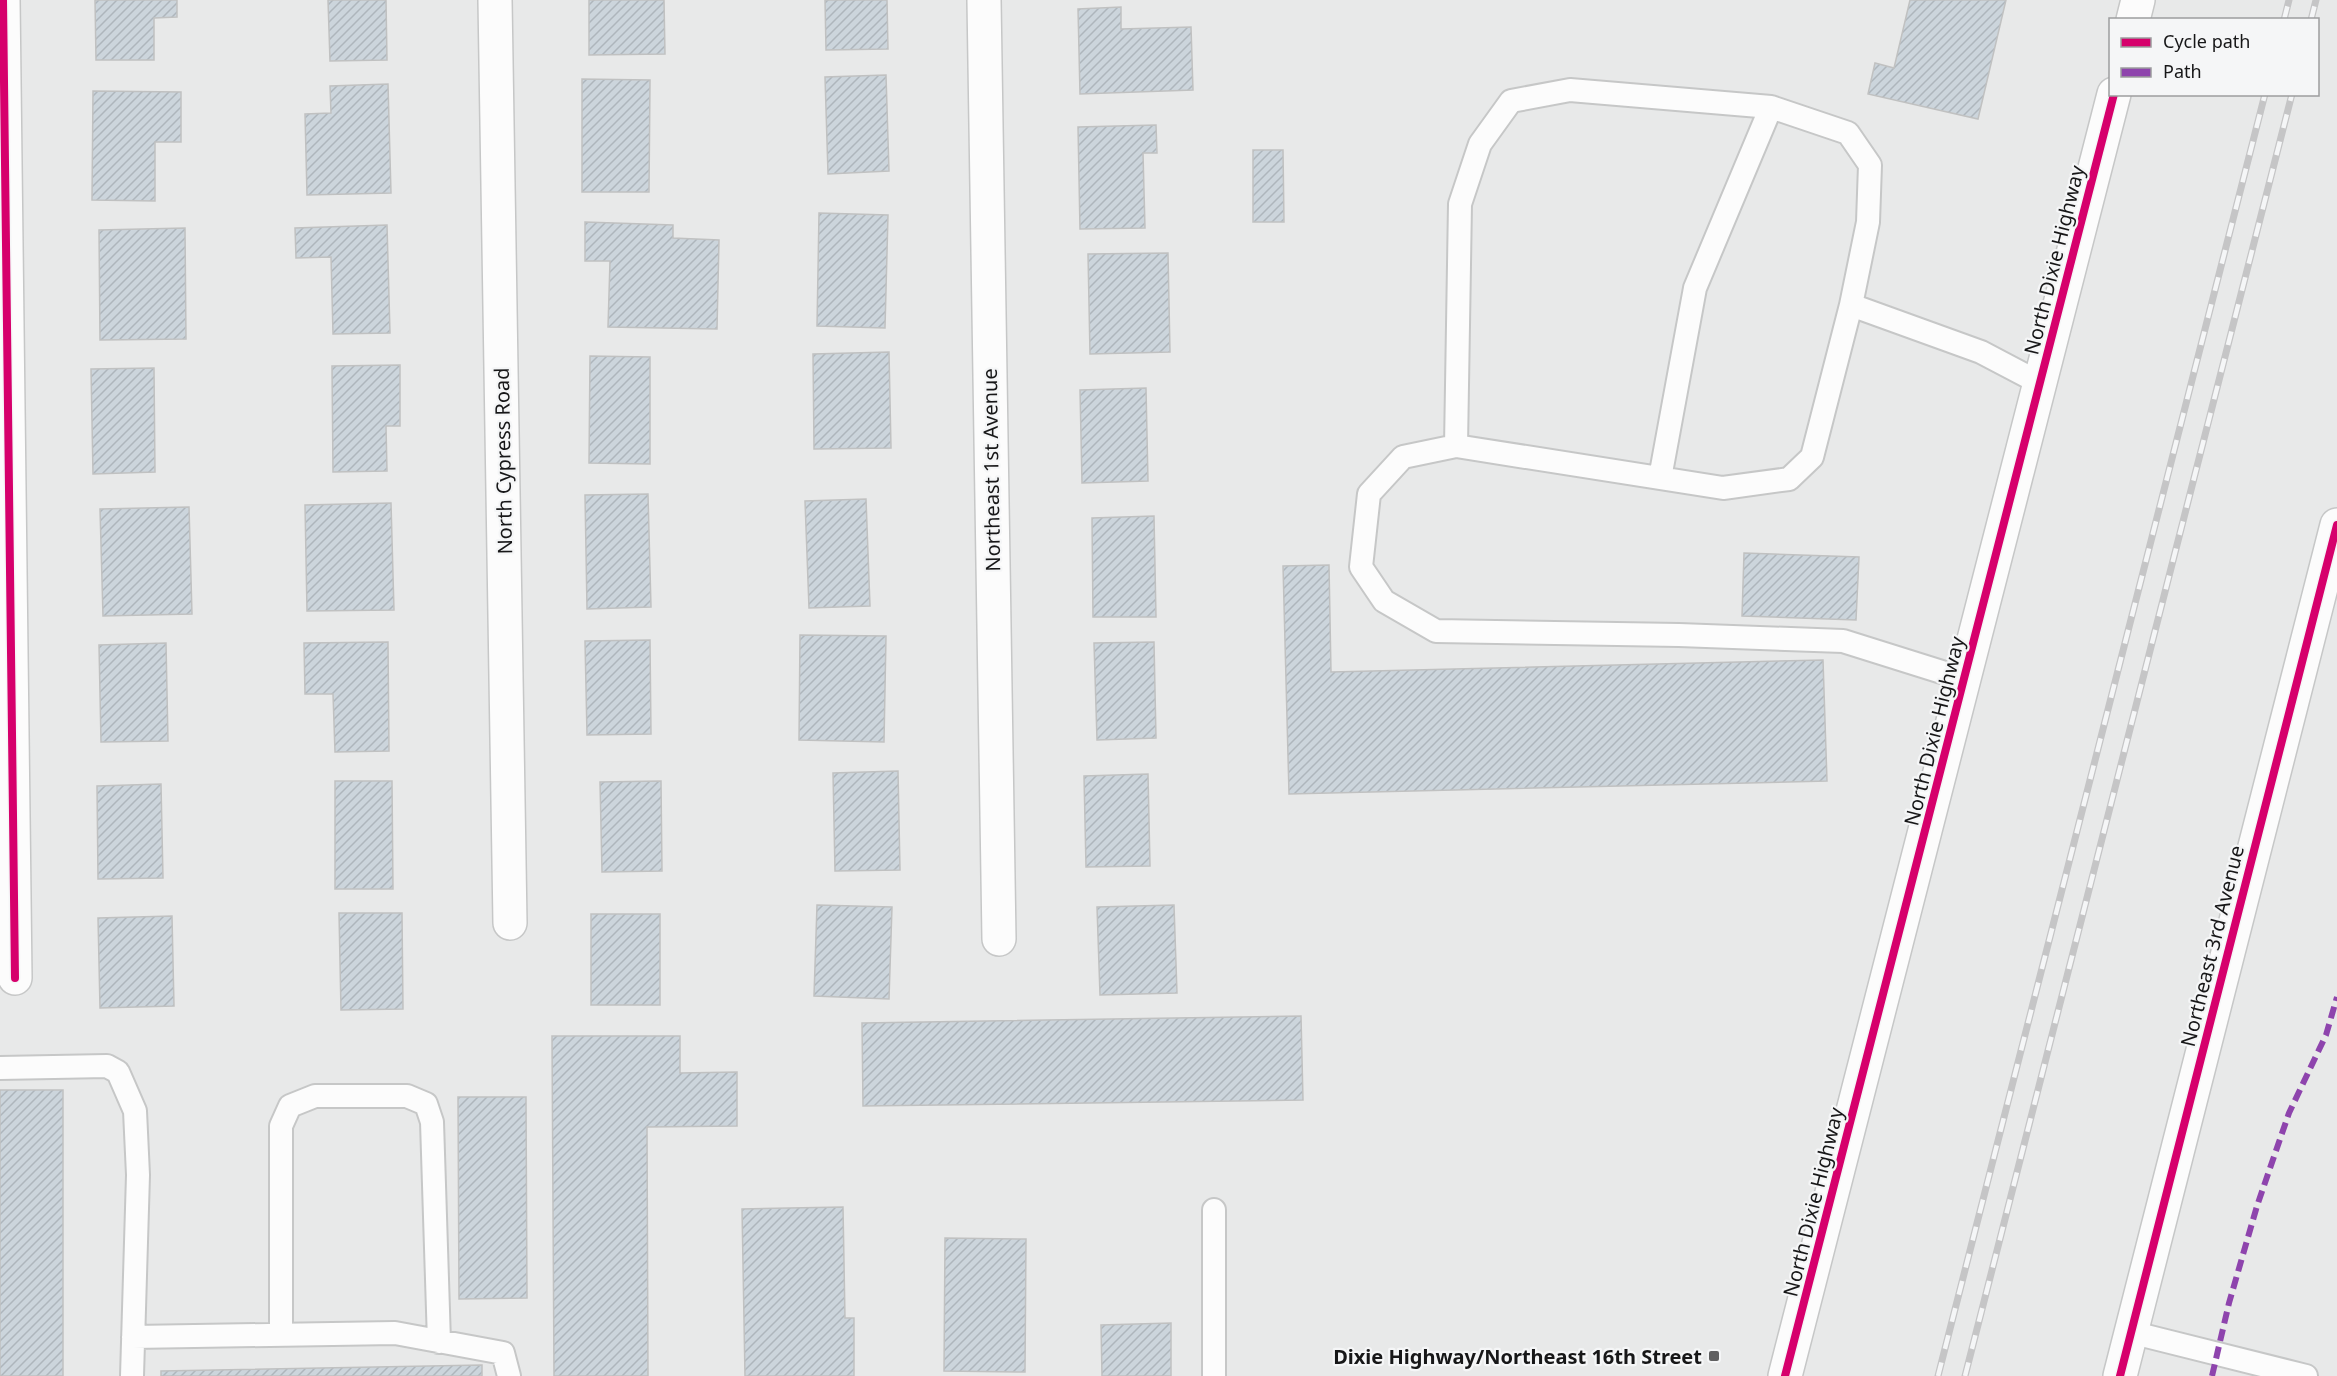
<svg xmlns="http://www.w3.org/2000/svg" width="2337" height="1376" viewBox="0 0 2337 1376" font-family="'Noto Sans',sans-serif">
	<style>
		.building { fill: url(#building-hatch); stroke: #c0c1c1; stroke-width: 1.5 }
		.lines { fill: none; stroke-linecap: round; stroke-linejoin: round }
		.lane-casing { stroke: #c6c7c7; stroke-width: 26 }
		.street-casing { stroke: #c6c7c7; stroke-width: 36 }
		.secondary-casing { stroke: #c6c7c7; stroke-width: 36 }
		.lane { stroke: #fcfcfc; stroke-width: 22 }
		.street { stroke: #fcfcfc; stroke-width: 33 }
		.secondary { stroke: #fcfcfc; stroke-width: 33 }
		.rail-casing { stroke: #c5c5c6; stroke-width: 7 }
		.rail { stroke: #f5f6f7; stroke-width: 4.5; stroke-dasharray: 14; stroke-linecap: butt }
		.quiet { stroke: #8e44ad; stroke-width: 6; stroke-dasharray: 12 6; stroke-linecap: butt }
		.cycleway-casing { stroke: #f5f6f7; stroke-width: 11 }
		.cycleway { stroke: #d6006c; stroke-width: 8 }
		.poi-dot { fill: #606061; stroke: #f5f6f7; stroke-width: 2 }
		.labels { text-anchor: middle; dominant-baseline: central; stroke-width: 4.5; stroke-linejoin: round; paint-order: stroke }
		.street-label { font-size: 20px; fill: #171718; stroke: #f5f6f7 }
		.poi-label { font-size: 20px; font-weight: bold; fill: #171718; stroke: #f5f6f7; text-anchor: end }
	</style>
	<defs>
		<pattern id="building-hatch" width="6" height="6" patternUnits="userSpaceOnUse" patternTransform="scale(1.5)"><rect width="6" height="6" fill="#ccd5dc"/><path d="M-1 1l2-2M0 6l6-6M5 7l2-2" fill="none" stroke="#aeb6bc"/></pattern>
	</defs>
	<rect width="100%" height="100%" fill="#e8e9e9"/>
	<path class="building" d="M95 0H177V17L154 18V60H96Z
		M328 0H386L387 60 330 61Z
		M589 0H664L665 54 589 55Z
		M825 0H887L888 49 826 50Z
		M1910 0H2006L1978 119 1868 94 1875 63 1894 68Z
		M1121 7V29L1191 27 1193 90 1080 94 1078 9Z
		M886 75 889 171 828 174 825 77Z
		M582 79 650 80 649 192H582Z
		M388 84 391 193 307 195 305 114 331 113 330 86Z
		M93 91 181 92V142H155V201L92 200Z
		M1156 125 1157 153H1143L1145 228 1080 229 1078 127Z
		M1253 150H1283L1284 222H1253Z
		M819 213 888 215 885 328 817 326Z
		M585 222 673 225V238L719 240 717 329 608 327 610 261H585Z
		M387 225 390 333 333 334 331 257 296 258 295 228Z
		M185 228 186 339 100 340 99 230Z
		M1168 253 1170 352 1090 354 1088 254Z
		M889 352 891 448 814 449 813 354Z
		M590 356 650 357V464L589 463Z
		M400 365V426H386L387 471 333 472 332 366Z
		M154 368 155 472 93 474 91 369Z
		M1146 388 1148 481 1082 483 1080 390Z
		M648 494 651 607 587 609 585 495Z
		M866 499 870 606 809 608 805 501Z
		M391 503 394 610 307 611 305 505Z
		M189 507 192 614 103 616 100 509Z
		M1154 516 1156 617H1093L1092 518Z
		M1744 553 1859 557 1856 620 1742 616Z
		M1329 565 1331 672 1823 660 1827 781 1289 794 1283 566Z
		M800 635 886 636 884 742 799 740Z
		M650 640 651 734 587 735 585 641Z
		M388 642 389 751 335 752 333 694H305L304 643Z
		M1154 642 1156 738 1097 740 1094 643Z
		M166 643 168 741 101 742 99 645Z
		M898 771 900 870 835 871 833 773Z
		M1148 774 1150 866 1086 867 1084 776Z
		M335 781H392L393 889H335Z
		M661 781 662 871 602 872 600 782Z
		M161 784 163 878 98 879 97 786Z
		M817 905 892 907 889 999 814 996Z
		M1174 905 1177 993 1100 995 1097 907Z
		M339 913H402L403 1009 341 1010Z
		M591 914H660V1005H591Z
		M172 916 174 1006 100 1008 98 918Z
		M1301 1016 1303 1100 863 1106 862 1023Z
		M552 1036H680V1073L737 1072V1126L647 1127 648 1376H554Z
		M0 1090H63V1376H0Z
		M458 1097H526L527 1298 459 1299Z
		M843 1207 845 1318H854V1376H745L742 1209Z
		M945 1238 1026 1239 1025 1372 944 1371Z
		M1171 1323V1376H1102L1101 1325Z
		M482 1365V1376H161V1371Z"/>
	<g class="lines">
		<g class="lane-casing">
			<path id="lane" d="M1771 107 1848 133 1870 165 1868 222 1851 305
				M1456 446 1460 204 1480 144 1511 101 1570 90 1771 107 1695 288 1660 478
				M1964 679 1843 641 1679 635 1436 631 1384 601 1361 567 1369 494 1403 457 1456 446 1723 488 1789 479 1812 457 1851 305 1981 352 2040 383
				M0 1068 107 1066 118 1072 135 1111 138 1175 132 1376
				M1214 1210V1376
				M2130 1332 2306 1376
				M281 1335V1126L290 1106 315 1096H407L426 1104 432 1122 439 1342
				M133 1337 395 1333 503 1353 509 1376"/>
		</g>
		<g class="street-casing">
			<path id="street" d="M3 0 15 978
				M495 0 510 923
				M984 0 999 939"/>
		</g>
		<g class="secondary-casing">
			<path id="secondary" d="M2133 20 2138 0
				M1785 1376 2114 94
				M2120 1376 2337 525"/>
		</g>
		<use href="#lane" class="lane"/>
		<use href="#street" class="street"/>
		<use href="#secondary" class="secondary"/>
		<g class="rail-casing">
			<path id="rail" d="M2284 20 2289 0
				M2311 20 2316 0
				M1938 1376 2265 94
				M1965 1376 2292 94"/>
		</g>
		<use href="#rail" class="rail"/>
		<path class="quiet" d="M2212 1376 2229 1303 2257 1206 2289 1113 2326 1035 2337 997"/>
		<g class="cycleway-casing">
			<path id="cycleway" d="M3 0 15 978
				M1785 1376 2114 94
				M2120 1376 2337 525"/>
		</g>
		<use href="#cycleway" class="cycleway"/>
	</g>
	<rect class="poi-dot" x="1708" y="1350" width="12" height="12" rx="3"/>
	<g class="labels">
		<g class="street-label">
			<text transform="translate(2054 260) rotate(-76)">North Dixie Highway</text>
			<text transform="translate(503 461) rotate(-91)">North Cypress Road</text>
			<text transform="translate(991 470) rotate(-91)">Northeast 1st Avenue</text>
			<text transform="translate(1934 731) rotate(-76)">North Dixie Highway</text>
			<text transform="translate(2212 946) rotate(-76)">Northeast 3rd Avenue</text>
			<text transform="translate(1813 1202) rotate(-76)">North Dixie Highway</text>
		</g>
		<g class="poi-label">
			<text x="1702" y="1356">Dixie Highway/Northeast 16th Street</text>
		</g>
	</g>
	<rect x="2109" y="18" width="210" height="78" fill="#f5f6f7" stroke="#9c9d9e" stroke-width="1.5"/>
	<rect x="2121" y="38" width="30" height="9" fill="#d6006c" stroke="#9c9d9e" stroke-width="1.5"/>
	<text x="2163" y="48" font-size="18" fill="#171718">Cycle path</text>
	<rect x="2121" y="68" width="30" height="9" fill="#8e44ad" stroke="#9c9d9e" stroke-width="1.5"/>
	<text x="2163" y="78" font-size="18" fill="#171718">Path</text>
</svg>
